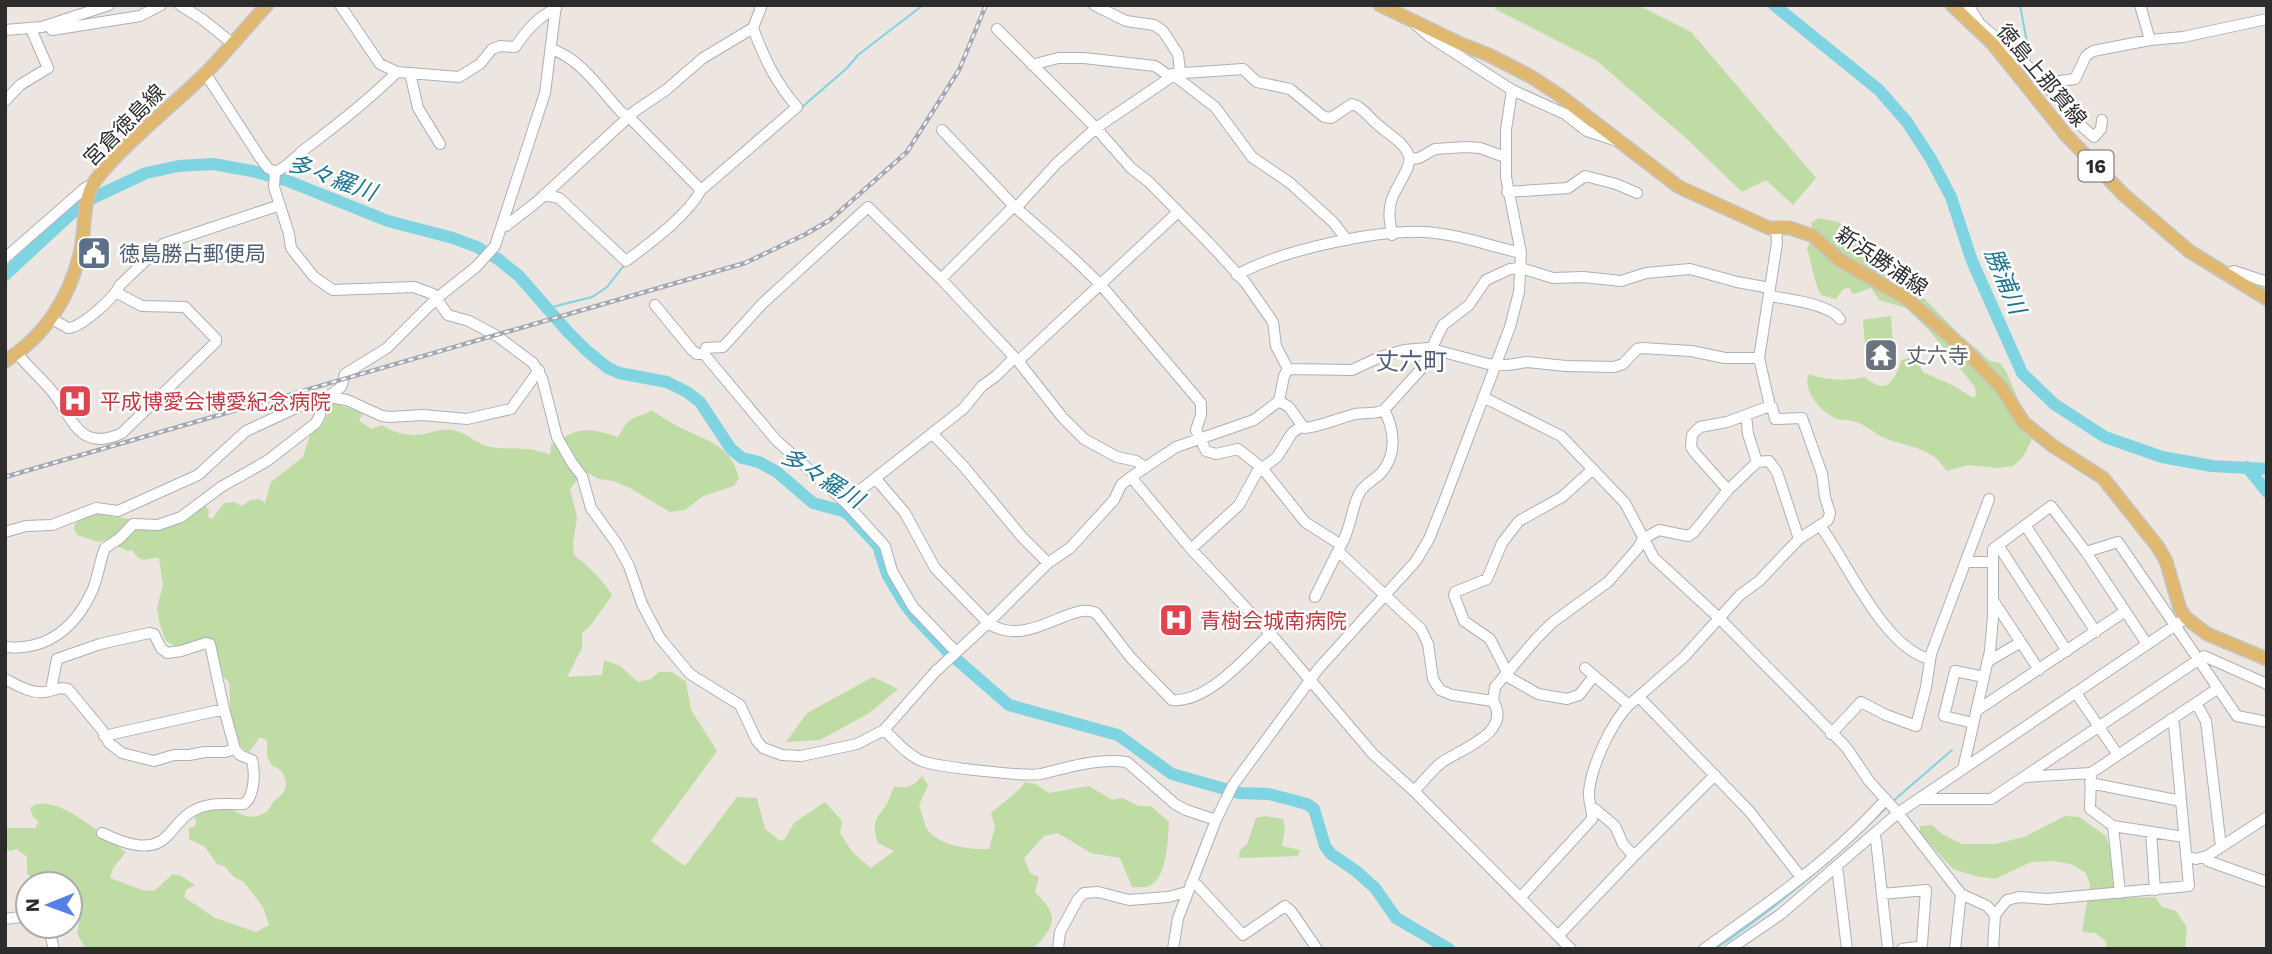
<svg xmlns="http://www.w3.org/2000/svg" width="2272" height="954" viewBox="0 0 2272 954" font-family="'Work Sans','Noto Sans JP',sans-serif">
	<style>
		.green { fill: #bedca3 }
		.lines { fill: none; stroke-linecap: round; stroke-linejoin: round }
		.stream { stroke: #7fd4e2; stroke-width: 2 }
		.river { stroke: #7fd4e2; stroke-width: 12 }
		.minor-casing { stroke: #acb0b7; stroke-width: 12 }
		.major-casing { stroke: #c4c4c4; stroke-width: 15 }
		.minor { stroke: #fff; stroke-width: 10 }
		.major { stroke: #e1b870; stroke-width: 12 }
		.rail-casing { stroke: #a3a8b4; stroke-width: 4.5 }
		.rail { stroke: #fff; stroke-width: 2; stroke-dasharray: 5; stroke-linecap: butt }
		.labels { text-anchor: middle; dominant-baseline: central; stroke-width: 5; stroke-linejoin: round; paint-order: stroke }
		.shield { fill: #fff; stroke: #6b6b6b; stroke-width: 2 }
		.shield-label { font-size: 19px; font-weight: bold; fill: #2c2c2c }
		.street-label { font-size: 21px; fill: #2c2c2c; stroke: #fff }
		.service-label { font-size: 21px; fill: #4e5e75; stroke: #fff; text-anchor: start }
		.worship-label { font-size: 21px; fill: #5b616d; stroke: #fff; text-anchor: start }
		.health-label { font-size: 21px; fill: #be3a42; stroke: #fff; text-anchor: start }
		.water-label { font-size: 23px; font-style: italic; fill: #1d768f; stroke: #fff }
		.quarter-label { font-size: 24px; fill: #515d78; stroke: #fff }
	</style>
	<rect width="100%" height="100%" fill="#ece5e0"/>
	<path class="green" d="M1496 5H1638L1691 32 1816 178 1793 205 1766 180 1742 192 1687 139 1597 61 1495 9Z
		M1819 218 1839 222 1855 239 1874 251 1889 265 1901 270 1918 292 1957 332 1990 361 2000 363 2006 371 2019 402 2029 417 2018 421 2022 432 2032 439 2023 457 2013 466 1999 468 1968 465 1947 471C1942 465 1936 456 1928 453 1915 446 1900 444 1887 439 1876 435 1869 427 1859 423 1852 420 1845 420 1838 419 1823 415 1801 390 1809 374 1826 381 1847 381 1865 377 1888 397 1894 380 1902 360L1909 358 1917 362 1923 372 1954 386 1973 398 1976 396 1975 387 1929 330 1906 308 1879 300 1871 288 1853 294 1849 288 1843 289 1836 299 1821 295C1814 282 1812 264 1807 249L1810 242 1819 249 1827 243 1823 235 1812 229 1811 223Z
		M1891 316 1893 346 1865 347 1863 320Z
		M331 402 363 413 359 421 372 429 382 425C394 433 409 437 424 434 434 432 445 427 456 431 469 434 477 445 491 447 513 451 528 445 550 455L551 445C580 427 585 427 618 437 622 430 626 421 634 418 641 415 645 415 651 410 661 416 671 423 681 428 707 441 731 445 739 478L734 486 703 496 685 510 670 512 630 488 614 481 599 479 584 471 570 489 577 517 573 544 574 555C589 567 602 579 612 595L591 625 582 633V648L567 677 602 675 604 660 620 666 638 682 651 679 659 672H672L686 682 691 710 717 751 651 841 685 866 737 797 757 798 765 829 780 841 785 839 794 823 825 802 842 821 840 833 853 853 871 868 894 851 878 843C872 826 874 820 885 807 889 801 891 793 894 786 908 790 913 786 922 776L928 785 919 805C922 812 924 826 929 832 942 846 971 850 989 849L995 827 991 813 1021 788 1025 782 1035 784 1049 793 1089 786 1112 800 1123 798 1138 806H1151L1169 822C1168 839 1167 879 1149 886 1144 888 1137 887 1132 887L1120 858 1091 853 1058 833 1044 836 1024 858 1030 873 1039 877 1035 892C1059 916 1057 924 1033 949H86L77 934 80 914 74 904 70 903V884H43L40 879H33L27 874V857L17 849 10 851 5 848V828H35L39 822 33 817 30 808C52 788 107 839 126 852L113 868 110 878 142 890 154 891 173 874 181 876 195 885 186 890 184 897 215 918 256 932 269 925 263 907 244 882 234 877 224 866 217 864 205 847 189 839V828L195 827 196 821 194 814 215 809H232C242 817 258 821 268 810 271 807 272 803 275 800 277 798 282 795 283 793 290 782 283 768 272 766L267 756V740L260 737 249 752C225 740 232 704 229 682L220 674 213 647 175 646 166 641 160 625 157 608 163 585 159 558C144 557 143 566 132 550L128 551 119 547V541L114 537 99 542 77 535 74 528 76 521 94 514 108 513 109 516 130 519 141 523 185 520 205 505 209 511 208 517 212 519 224 503 235 502 241 506 251 500 259 499 265 503 271 482 303 457 311 432 319 422 324 423Z
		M873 677 898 689 868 714 820 740 786 742 807 713Z
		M1265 816 1283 819 1285 827 1282 846 1300 850 1298 856 1239 858 1240 850 1247 844 1256 818Z
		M2065 816 2079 817 2106 836 2111 854 2113 885 2117 898 2155 897 2162 907 2176 911 2187 928 2185 949H2107L2106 941 2095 933 2082 932 2090 884 2085 872 2071 864 2053 861 2031 862 1995 879 1975 876 1953 869 1920 833V826L1932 825 1942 834 1962 844H1995L2024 837Z"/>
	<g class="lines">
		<path class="stream" d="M2020 5 2030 59
			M801 108 847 68 858 55 923 5
			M548 308 592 297 607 287 625 264
			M1892 802 1952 750
			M1715 949C1778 907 1834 859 1888 806"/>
		<path class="river" d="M1774 5 1879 90 1907 122 1931 159 1951 197 1972 261 2022 373 2054 404 2105 437 2162 457 2212 466 2267 469
			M5 275 72 213 93 198 146 173 179 166 213 164 252 171 288 181 388 221 453 238 477 247 498 259 519 276 568 332 587 351 608 368 619 373 667 382 687 392 700 402 731 449 742 458 759 462 777 472 813 503 843 511 849 515 878 546 887 574 904 603 915 617 948 652 1009 705 1118 735 1172 774 1239 793 1269 794 1307 804 1314 809 1325 846 1331 854 1356 871 1375 888 1396 918 1449 949
			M2247 467 2267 492"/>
		<g class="minor-casing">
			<path id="minor" d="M180 5 202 19 232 43
				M340 5 380 64 397 72 459 77 480 64 492 49 500 46 515 47C527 30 537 18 556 8
				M1968 5 1980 24 2015 53 2044 83 2075 79 2086 56 2093 51 2150 40 2183 37 2267 19
				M2140 5 2150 40
				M48 25 52 30 140 16 161 5
				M1416 25 1430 37 1512 90 1565 114 1587 131 1614 140
				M5 30 42 27 109 5
				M551 49C580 58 601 90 621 112L629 117 701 190
				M1032 65 1058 58H1084L1155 66 1169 76
				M1180 71 1184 73 1243 69 1257 82 1290 89 1324 117 1331 118 1352 104C1363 107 1369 118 1378 125 1387 133 1405 143 1409 156 1413 167 1393 190 1391 202 1388 213 1390 223 1392 235
				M205 73 261 159 268 168 275 172 274 187 289 234 291 248 314 277 333 290 414 287 433 294 448 315 469 321 497 336 533 363 542 378 557 437 572 463 582 476 591 508 617 544 629 566 642 604 660 638 690 674 740 705 757 741 763 748 782 755 801 756 857 744 884 730 935 672 988 623 1048 563 1070 548 1114 500 1121 485 1131 477 1176 447 1254 420 1279 401 1284 376 1288 369 1276 346 1273 322 1245 282 1209 243 1149 182 1131 168 1096 128 997 29
				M410 73 418 108 440 144
				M1172 74 1215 107 1252 157 1290 183 1333 222 1347 240
				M2044 83 2079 124 2094 137 2101 129 2102 120
				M5 101 20 85 48 68 31 29
				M942 130 1014 206 1073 258 1101 285 1201 403V415L1196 430 1206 451 1216 454 1238 449 1262 468 1305 522 1341 545 1338 551 1421 629 1428 644 1433 679 1440 690 1452 695 1493 701
				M1410 159 1419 158 1435 149 1466 147 1480 148 1505 157
				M275 172C288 167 295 157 305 149 337 125 369 100 397 72
				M1507 192 1568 188 1585 176 1616 184 1637 193
				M544 195 559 198 626 261C650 243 687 216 701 190L797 107C776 83 764 58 753 28
				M1016 208 1056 164 1096 128 1180 71 1178 54 1163 31 1154 25 1126 21 1094 5
				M502 226H506L539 200 635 111 666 90 703 58 753 28 762 5
				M5 258 85 188 92 185
				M1237 275C1281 250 1375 230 1425 232 1457 234 1490 246 1521 253
				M2227 275 2234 271 2267 282
				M941 279 1014 206
				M1769 296C1788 299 1829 304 1840 319
				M655 305 692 350 697 354H704L776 440 845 502 885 546 892 571 913 607 956 652
				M52 319 68 328C81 328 115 297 120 285L163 244 280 205
				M17 353C27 366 40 377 51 390 72 415 78 454 122 433L216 342V339L185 307 142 306 117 293
				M704 354 706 348 723 347 762 304 868 207 941 279 1018 361 1063 418 1084 439 1117 457 1136 461 1145 467
				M1018 361 1178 212
				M1288 369 1352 370 1380 357 1404 350 1428 348 1488 364 1508 365 1527 362 1566 366 1614 367 1623 364 1637 349 1642 348 1691 351 1725 358H1759
				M328 397 347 400 382 416 390 417 423 415 467 419 511 409 539 370
				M1483 397 1561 436 1625 503 1654 558 1719 618 1846 747 1869 781 1898 813 1961 894 1987 906 1995 915 1993 949
				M1279 401 1289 407 1304 428C1318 427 1340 418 1355 414 1365 412 1374 415 1384 410L1422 368 1443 325 1469 305 1486 280 1510 269 1521 268 1553 278 1583 277 1621 281 1646 273 1690 269 1737 282 1770 288
				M932 433 965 468 1022 537 1048 563
				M1757 462 1769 461 1777 472 1799 539
				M1593 469 1562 497 1519 521 1502 543 1487 579 1455 592 1454 595 1464 621 1490 639 1510 678 1538 694 1567 699 1579 695 1594 676
				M1131 477 1191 549 1276 640 1373 754 1414 791 1571 949
				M876 479 905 513 935 568 988 623C1028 650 1071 600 1096 613L1131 658 1172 700C1208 703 1246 657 1270 634
				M1728 490 1695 453 1691 447 1692 435 1700 427 1727 422 1770 406 1759 358 1777 243 1776 229
				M845 502 963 409 982 386 996 376 1014 358
				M2025 525 2096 632
				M1821 527C1848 564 1883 646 1929 659
				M5 532 26 526 52 525 96 508 118 511 198 475 246 431 311 401 328 397 341 387 345 374 387 348 437 298 476 267 495 246 545 93 556 5
				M1341 545C1352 527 1351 507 1360 492 1365 484 1374 480 1381 473 1397 455 1395 430 1384 410
				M1998 545 2067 651
				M1191 549 1239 505 1257 472 1277 457 1292 433 1302 426
				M2086 552 2118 542 2237 716 2267 722
				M1966 562H1993
				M1315 597 1338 551
				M1993 600 2039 670
				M5 647C48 651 76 627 93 589 98 576 100 561 105 548L120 538 133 524 158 525 181 517 221 487 267 461 316 423 320 415 321 399
				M1987 662 2021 642
				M5 679C17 685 31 694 45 692 54 691 58 686 68 689L102 730 109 743 122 753 154 761 174 755H189L205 752H225L235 749 240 755 252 760C255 772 255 796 244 804 225 805 209 801 191 812 181 818 176 827 168 835 151 855 121 842 102 833
				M51 690 57 659 100 644 149 633 154 634 161 648 167 653 181 651 206 643 210 644 224 709 104 736
				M2076 693 2118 755
				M1639 697 1750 812 1800 876
				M2196 703 2206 721 2221 847
				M1629 705 1684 657 1740 595 1759 581 1799 539 1828 520 1830 513 1825 497 1822 474 1802 418 1775 419 1772 407 1770 406
				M224 709 235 749
				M1976 711 2124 612
				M1973 723 1944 716 1955 671 1984 677
				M884 730C895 740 908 756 922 761 937 767 1027 777 1041 774 1070 767 1097 758 1127 762L1175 804 1186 810 1216 820
				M1831 734 1861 702 1886 715 1916 726 1926 687 1931 654 1989 499
				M1963 769 1990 651 1993 617V549L2051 506 2086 552 2147 644
				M2091 773 2090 809 2113 826 2120 893
				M2025 777 2091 773 2217 689
				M2090 783 2181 801
				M1414 791C1423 782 1431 771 1441 763 1460 749 1513 733 1493 701L1495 687 1536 639 1553 622 1608 582 1638 548 1643 539 1659 530 1688 536 1694 532 1728 490 1753 466 1757 462 1748 434 1746 415
				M1919 799H1991L2204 656 2267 684
				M2113 826 2184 837
				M2151 832 2155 890
				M1874 835 1876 840 1888 949
				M1634 856 1715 775
				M2186 856 2196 859 2207 856 2267 817
				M2205 857 2208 861 2267 882
				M1837 866 1847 949
				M1191 883 1197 885 1243 935 1285 906 1291 911 1317 949
				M1882 894 1926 890 1922 944 1917 947
				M1520 898 1592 819C1593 810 1588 801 1589 792 1591 767 1611 723 1629 705L1585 668
				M1995 915 2007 900 2019 897 2048 899 2189 886 2174 725 2171 719
				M5 919 28 916
				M48 926 54 949
				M1559 935 1634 856 1623 844 1615 826 1595 809H1592
				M1058 949 1060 932 1078 899 1084 893 1098 892 1129 900 1168 897 1187 892
				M1173 949 1178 918 1216 820 1233 785 1319 668 1416 561 1429 539 1443 504 1510 327 1519 292 1521 253 1506 177V130L1512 90
				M1704 949C1767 904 1835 857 1886 799
				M1730 949 1781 914 1898 813 2186 618
				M1902 949 1917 947
				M1955 949 1961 894"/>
		</g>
		<g class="major-casing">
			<path id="major" d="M1380 5 1461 44 1489 55 1530 76 1559 95 1679 187 1769 228H1790L1813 236 1841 261 1906 298 1962 347 2001 387 2024 423 2053 446 2103 478 2158 547 2166 561 2180 609 2186 618 2207 634 2267 659
				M1952 5 1993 44 2066 135 2124 195 2189 251 2267 299
				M5 361C46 336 71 295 81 249 85 228 83 205 92 186 97 176 105 169 112 161 142 129 175 103 206 73 227 51 246 28 267 5"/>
		</g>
		<use href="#minor" class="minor"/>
		<use href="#major" class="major"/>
		<g class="rail-casing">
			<path id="rail" d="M5 477 745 263 806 234 830 220 907 152 959 70 986 5"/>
		</g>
		<use href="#rail" class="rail"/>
	</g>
	<defs>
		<g id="civic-square" transform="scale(1.75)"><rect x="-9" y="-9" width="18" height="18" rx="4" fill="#5c6f8a" stroke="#fff"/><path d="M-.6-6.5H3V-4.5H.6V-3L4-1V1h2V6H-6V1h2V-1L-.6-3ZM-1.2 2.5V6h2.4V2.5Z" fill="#fff"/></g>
		<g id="temple-square" transform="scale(1.75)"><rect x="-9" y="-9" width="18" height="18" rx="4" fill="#6b7280" stroke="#fff"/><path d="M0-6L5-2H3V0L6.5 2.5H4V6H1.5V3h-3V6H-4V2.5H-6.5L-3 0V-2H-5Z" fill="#fff"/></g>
		<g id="hospital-square" transform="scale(1.75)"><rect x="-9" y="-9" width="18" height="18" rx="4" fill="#e0444e" stroke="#fff"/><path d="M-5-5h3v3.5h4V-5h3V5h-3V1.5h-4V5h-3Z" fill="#fff"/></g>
	</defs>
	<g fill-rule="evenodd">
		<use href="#civic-square" x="94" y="253"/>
		<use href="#temple-square" x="1881" y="355"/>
		<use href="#hospital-square" x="75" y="401"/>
		<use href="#hospital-square" x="1176" y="620"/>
	</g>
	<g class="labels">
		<rect class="shield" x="2078.5" y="150.5" width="35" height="31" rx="5"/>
		<g class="shield-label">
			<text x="2096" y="166">16</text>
		</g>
		<g class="street-label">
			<text transform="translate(2042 75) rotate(50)">徳島上那賀線</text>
			<text transform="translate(124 125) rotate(-45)">宮倉徳島線</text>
			<text transform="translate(1882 261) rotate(34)">新浜勝浦線</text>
		</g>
		<g class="service-label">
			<text x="119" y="253">徳島勝占郵便局</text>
		</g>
		<g class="worship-label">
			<text x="1906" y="355">丈六寺</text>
		</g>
		<g class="health-label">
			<text x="100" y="401">平成博愛会博愛紀念病院</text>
			<text x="1200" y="620">青樹会城南病院</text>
		</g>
		<g class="water-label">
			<text transform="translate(332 178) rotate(20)">多々羅川</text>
			<text transform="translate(2005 281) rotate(67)">勝浦川</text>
			<text transform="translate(822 478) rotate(32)">多々羅川</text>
		</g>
		<g class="quarter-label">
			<text x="1411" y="362">丈六町</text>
		</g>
	</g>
	<rect width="2272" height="954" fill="none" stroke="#2c2c2c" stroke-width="14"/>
	<g transform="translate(49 905) rotate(269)"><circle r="33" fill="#ffffff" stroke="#ababab" stroke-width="2"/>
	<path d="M0-5L12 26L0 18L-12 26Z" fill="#5381e6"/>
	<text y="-10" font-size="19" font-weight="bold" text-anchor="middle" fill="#2c2c2c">N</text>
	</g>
</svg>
